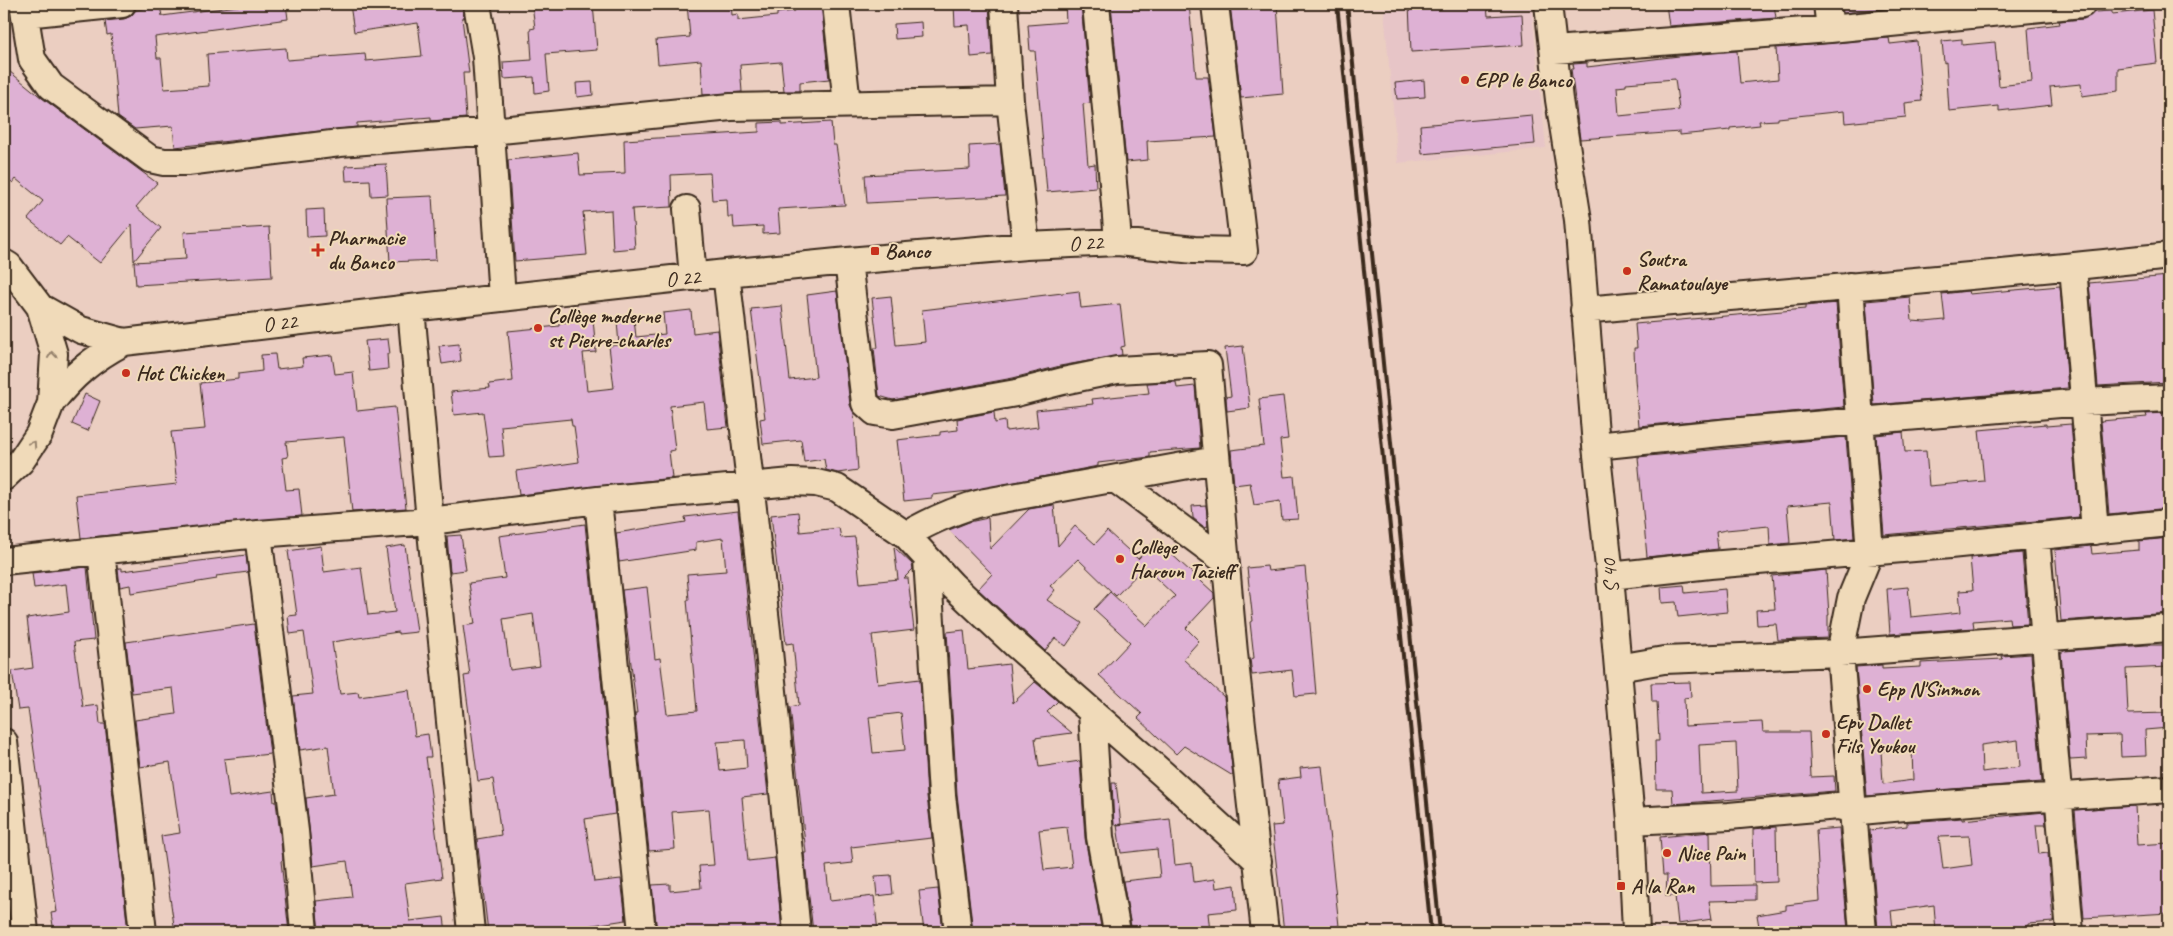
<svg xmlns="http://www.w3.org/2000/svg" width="2173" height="936" viewBox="0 0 2173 936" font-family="Caveat,sans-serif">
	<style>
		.built { fill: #e7c5c7 }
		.building { fill: #deb1d4; stroke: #3b2a1e; fill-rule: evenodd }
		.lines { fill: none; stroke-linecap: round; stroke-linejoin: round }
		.minor-casing { stroke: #3b2a1e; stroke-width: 30 }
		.minor { stroke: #f0dab9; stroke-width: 26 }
		.rail { stroke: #3b2a1e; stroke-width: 4 }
		.oneway { stroke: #96826c }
		.poi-dot { fill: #c8321e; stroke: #f0dab9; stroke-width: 2 }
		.labels { text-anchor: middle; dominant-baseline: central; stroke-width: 4; stroke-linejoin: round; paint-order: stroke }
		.poi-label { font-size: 21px; font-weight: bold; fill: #3b2a1e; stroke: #f0dab9; text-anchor: start }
		.street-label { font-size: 21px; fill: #3b2a1e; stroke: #f0dab9 }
	</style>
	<rect width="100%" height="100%" fill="#ebcec1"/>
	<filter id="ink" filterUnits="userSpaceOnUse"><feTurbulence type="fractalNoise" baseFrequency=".02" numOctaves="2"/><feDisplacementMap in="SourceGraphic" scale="10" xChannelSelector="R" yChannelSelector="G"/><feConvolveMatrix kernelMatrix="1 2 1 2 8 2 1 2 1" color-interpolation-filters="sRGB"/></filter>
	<g filter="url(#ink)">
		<path class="built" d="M1452 4H1531L1546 148 1398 163 1384 10Z"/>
		<path class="building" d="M253 4H286L288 19 155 37 157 58H161L164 89 209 86 207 54 286 48 287 60 365 54 366 61 422 56 418 23 354 32 350 4H462L464 18H462L469 73H463L466 118 431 121V117L357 123V127L175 147 173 126 135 129 118 117 111 34 107 35 105 21 124 19 131 16 136 10 160 6 162 16Z
			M532 4H593L597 50 546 54 549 91 535 93 534 77 504 79 503 62 532 60 530 29 535 28Z
			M687 4H731L732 15 738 14V20L777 16V13L795 11V4H821L829 79 800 82V91H784L781 62 740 65 742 92 703 95 701 60 658 64 656 40 690 37Z
			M954 4H989L992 55 971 57 969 25 955 26Z
			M1065 4H1081L1090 103 1083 104 1088 165 1095 164 1096 188 1047 192 1035 51H1030L1028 25 1066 22Z
			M1111 4H1189L1196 77H1208L1216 137 1147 141 1148 160 1126 162Z
			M1230 4H1277L1283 94 1241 98Z
			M1409 4H1487L1488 16 1522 14 1524 45 1411 52Z
			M1666 4H1774L1776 18 1669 26Z
			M1842 4H1886L1887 8 1843 13Z
			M2152 10 2157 63 2118 68V91L2082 96 2081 84 2050 87 2052 105 1999 111V106L1949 111 1946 62 1944 63 1942 41 1962 39V45L1995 42 1999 86 2032 82 2028 28 2060 24 2059 21 2084 19 2094 12 2112 11V14Z
			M921 22 922 37 895 39 894 24Z
			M1889 38 1890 44 1917 41 1922 101 1905 103 1906 117 1845 123 1844 111 1778 118V120L1759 121 1760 125 1730 128V130L1680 135V132L1580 139 1571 69H1574L1573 64 1587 63V67L1679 56 1737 51 1740 83 1778 79 1776 48ZM1675 79 1679 110 1619 116 1617 87 1626 86V83Z
			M4 67 42 98 157 183 136 207 161 228 134 261 132 224 100 263 67 237 60 245 28 219 43 201 16 179 13 183 4 175Z
			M1424 80 1425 97 1397 99 1395 83Z
			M592 82 593 95 577 97 576 83Z
			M1532 115 1535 144 1422 154 1420 125Z
			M782 122V125L831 122 833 145H836L845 205 778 209 780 233 763 234V226L734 228 733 217H728L727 199 712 200 710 173 671 175 672 207 632 209 635 248 613 250 611 210 583 212 587 255 515 261 508 160 578 153 580 175 625 173 624 140 759 132V123Z
			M1000 144 1005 196 867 203 865 175 970 169 969 146Z
			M386 164 388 195 371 196 370 180 346 181 345 166Z
			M432 196 436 260 390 262 386 198Z
			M324 209 325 236 307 237 306 210Z
			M269 227 272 277 136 285 134 262 186 259 184 232Z
			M2169 276V382L2098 386 2089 283Z
			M2060 286 2068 388 1874 405 1866 301 1910 297 1912 321 1925 322 1945 320 1942 294 1968 291 1969 294Z
			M837 291 850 405 854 413 858 470 838 473 826 470 824 459 804 462 801 440 763 444 760 419 765 418 751 309 782 306 790 380 816 377 807 295Z
			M1079 291 1081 308 1120 304 1125 346 1121 347 1122 355 1060 366 1013 378 893 400 879 396 874 348H878L872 298 891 296 896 345 925 342 922 310Z
			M1836 303 1844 407 1639 426 1635 379 1634 348H1637L1635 324 1805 309V306Z
			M691 310 693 333 717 330 728 427 707 429 704 402 670 406 675 450 669 451 672 478 519 495 516 471 579 462 574 426H572L571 419 501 426 504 456 489 457 483 412 454 415 451 392 490 388 489 384 513 381 508 331 559 326V323L593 319 596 352 583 353 587 391 614 388 609 346 619 345 617 321 634 319 636 337 665 334 663 313Z
			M388 339 390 354H387L388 369 369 371 365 341Z
			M459 344 461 361 442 364 439 346Z
			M1243 346 1250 408 1227 411 1226 397 1231 396 1225 348Z
			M275 354 277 369 303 366 302 358 332 355 335 374 353 372 357 411 395 407 406 508 352 512 344 437 286 442 288 457 282 458 286 490 299 489 302 516 81 538 76 495 177 484 171 432 205 429 200 383 238 379V374L262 371 261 355Z
			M1176 382 1177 388 1195 386 1200 448 1150 452V457L1098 463V466L969 491 932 495V498L904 501 897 440 940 435V432L958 430 957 419 994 412 995 423 1005 421 1006 431 1038 427 1036 410 1093 404 1092 399 1149 393 1147 383Z
			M85 394 100 401 88 431 72 424Z
			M1283 396 1288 439 1280 440 1284 477 1294 476 1298 519 1282 520 1280 501 1254 505 1250 483 1234 485 1231 450 1264 446 1259 399Z
			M2169 413V508L2109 514 2101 421 2147 417 2146 414Z
			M2046 424V426L2071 424 2079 517 1884 535 1876 435 1903 432 1905 452 1926 451 1929 486 1984 481 1979 430Z
			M1846 437 1854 538 1835 540 1832 502 1787 506 1790 543 1770 545 1769 526 1726 530 1716 532 1718 549 1647 557 1638 457Z
			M1054 505 1058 546 1075 526 1095 544 1107 531 1138 559 1156 540 1214 593V598L1186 628 1199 641 1183 659 1224 697 1233 776 1184 746 1176 754 1138 718 1142 714 1099 675 1130 642 1094 609 1110 592 1147 626 1175 596 1144 567 1116 596 1078 559 1050 586 1055 590 1047 600 1082 623 1066 646 1055 638 1045 651 978 589 992 574 949 530 969 522 988 518 990 549 1029 509Z
			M1206 505 1208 526 1204 527 1193 518 1192 506Z
			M738 511 768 794 742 797 748 861 775 858 782 932H657L652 885 670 884V891L701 888 699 866 714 865 709 809 672 812 675 849 649 851 635 713H637L622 590 647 587 655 659 660 658 667 714 697 711 687 600H689L687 574 726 571 723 538 696 542V550L619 562 616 533 686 522 685 517ZM745 740 747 768 720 771 717 742Z
			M798 512 800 532 839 528 841 538 855 537 860 583 898 579 894 547 912 564 913 569 904 578H908L914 630 872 635 878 684 920 679 927 796 932 838 851 847 853 863 826 866 830 901 874 896 878 932H813L804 853H806L790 707 799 705 793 643 786 644 771 515ZM901 713 905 750 873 753 869 717Z
			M585 524 615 814 585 819 594 882 621 879 626 920 560 930V932H488L477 839 501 835 493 779 478 781 464 676 470 675 463 626 475 624 469 583 505 578 499 536ZM533 614 540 666 510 670 503 619Z
			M461 535 466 570 450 572 447 536Z
			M2169 538V613L2061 621 2055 550 2091 546 2092 554 2139 550V541Z
			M405 545 417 632 398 634V632L332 642 340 694 358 692 359 697 409 690 415 736 428 734 431 757H426L442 878 405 883 410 921 444 917 446 932H319L316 901 352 897 347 861 313 866 306 798 334 794 328 746 300 750 293 696 313 694 304 632 290 634 288 616 297 615 288 551 321 546 324 572 361 567 368 615 395 612 386 548Z
			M2022 553 2028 624 2010 625 2009 618 1973 621 1974 628 1890 634 1887 589 1908 587 1911 617 1961 612 1959 591 1973 590 1970 558Z
			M246 555 248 572 216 576 217 579 131 593 130 585 120 587 118 568H122V571Z
			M1267 566 1268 571 1305 567 1316 694 1295 696 1292 670 1252 675 1250 659 1254 658 1250 622 1253 621 1247 568Z
			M87 567 94 640 74 642 83 707 98 705 100 724H105L128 932H54L51 913 57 912 28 709 18 710 12 671 33 668 27 618 69 612 66 584 34 588 32 573Z
			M1826 570 1829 615H1828V638L1778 640 1776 624 1757 625 1756 610 1775 609 1772 576Z
			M1684 585 1685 593 1725 589 1727 612 1678 617 1676 602 1662 603 1661 587Z
			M254 624 270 754 224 759 229 797 273 791 274 802H276L280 833 283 860 281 861 289 932H175L161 836 180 833 170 762 140 767 135 720 176 714 173 688 132 693 126 642Z
			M964 630 968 669 1009 664 1013 703 1035 682 1058 701 1047 712 1072 733 1035 738 1039 767 1080 761 1085 838 1102 932H1079L1078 928 1040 932H973L957 794 947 632ZM1067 827 1072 867 1044 870 1039 830Z
			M2146 645H2169V667L2126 669 2128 714 2169 713V728L2145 730 2146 756 2121 757 2120 735 2086 736 2087 759 2070 760 2061 653 2064 651Z
			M2031 654 2042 782 1867 796 1856 667 1882 665V669L1921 667V663L2003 659 2002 656ZM2018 740 2020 767 1982 772 1981 745ZM1912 749 1913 780 1883 784 1881 751Z
			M1690 682 1691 697 1684 698 1685 726 1762 722 1763 732H1809L1811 777 1834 776 1835 791 1673 804 1672 789H1656L1655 741H1659L1657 702H1652L1651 683ZM1736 743 1738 791 1701 793 1699 745Z
			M1322 766 1339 926 1284 932 1272 826 1283 825 1278 780 1301 777 1300 768Z
			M1112 783H1116L1121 824 1114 825Z
			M2135 806 2137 845 2169 843V913L2084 918 2075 810Z
			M2045 812 2046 825H2036L2039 854 2048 853 2053 922 2029 924V926L1976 932H1936L1934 905 1891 911 1893 928 1878 930 1870 830 1907 826V822L1950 819 1962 818V820ZM1969 836 1972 865 1943 869 1939 837Z
			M1170 819 1175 865 1192 863 1194 882 1215 879 1216 888 1235 885 1237 910 1208 913 1210 932H1132L1123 881 1160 877 1157 849 1121 853 1117 825Z
			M1776 827 1777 882 1754 883 1753 829Z
			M1839 828 1848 931 1795 932V927L1760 932 1757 915 1786 910V905L1820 901 1816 830Z
			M1710 832 1711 886 1755 885V900L1709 901 1712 919 1678 924 1675 896H1666L1667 875H1663L1660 837Z
			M891 875 893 894 877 896 875 876Z
			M938 889 943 932H924L919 891Z"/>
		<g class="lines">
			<g class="minor-casing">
				<path id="minor" d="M23 4 32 59 51 86 150 159 164 162H187L340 143 491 131 731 107 1010 101
					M477 4 486 57 502 298
					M836 4 847 104
					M1004 4 1010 101 1026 246
					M1096 4C1103 83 1112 162 1118 242
					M1548 4 1559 100 1578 220 1596 446 1610 576 1631 821 1636 932
					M1827 4 1830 29
					M25 14 122 4
					M1554 50 1830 29 2082 4
					M687 209 693 277
					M848 261 865 403 875 412 893 415 1016 393 1063 381 1117 370 1208 365 1234 653 1265 932
					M4 263 9 266 40 307 54 354 51 403 39 434 21 461 4 477
					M2073 267 2095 531
					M726 273 767 631 797 932
					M1850 286 1870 552 1851 598 1840 653 1863 932
					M40 307 81 330 124 342
					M411 308 430 521 471 932
					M1584 310C1779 292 1975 278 2169 256
					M51 403C73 375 92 359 124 342L411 308 726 273 848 261 1026 246 1118 242 1194 250 1244 251 1215 4
					M1596 446 1730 432 2083 402 2169 398
					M1115 479 1225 561
					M598 500 642 932
					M258 534 295 831 304 932
					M906 535C932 520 956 509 985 502L1216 460
					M2036 536 2070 932
					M101 551 143 932
					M927 559 942 795 958 932
					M4 561 258 534 430 521 598 500 792 482 816 483 837 488 906 535 952 585 1016 645 1163 774 1258 861
					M1610 576 1710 565 1950 545 2169 523
					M1618 668 1664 660 1840 653 2169 628
					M1092 713 1100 837 1117 932
					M4 742 25 932
					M1631 821 1729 816 1838 806 1847 808 1852 812C1957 801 2063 797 2169 789"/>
			</g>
			<use href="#minor" class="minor"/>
			<path class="rail" d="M1337 4 1431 932
				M1347 4 1440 932"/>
		</g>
		<defs><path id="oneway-chevron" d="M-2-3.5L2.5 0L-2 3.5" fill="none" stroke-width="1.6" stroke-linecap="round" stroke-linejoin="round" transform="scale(1.25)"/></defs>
		<g class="oneway">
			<use href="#oneway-chevron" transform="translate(52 355) rotate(-96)"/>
			<use href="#oneway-chevron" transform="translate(33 444) rotate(-56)"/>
		</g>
	</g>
	<g class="poi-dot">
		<circle cx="1465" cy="80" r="5"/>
		<path d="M315.5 242.5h5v5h5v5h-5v5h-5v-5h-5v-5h5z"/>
		<rect x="870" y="246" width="10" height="10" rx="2.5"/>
		<circle cx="1627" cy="271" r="5"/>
		<circle cx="538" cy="328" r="5"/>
		<circle cx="126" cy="373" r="5"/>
		<circle cx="1120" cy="559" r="5"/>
		<circle cx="1867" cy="689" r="5"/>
		<circle cx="1826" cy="734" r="5"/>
		<circle cx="1667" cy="853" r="5"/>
		<rect x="1616" y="881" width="10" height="10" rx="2.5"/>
	</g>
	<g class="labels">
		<g class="poi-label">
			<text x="1475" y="80">EPP le Banco</text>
			<text x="328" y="238">Pharmacie<tspan x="328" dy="24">du Banco</tspan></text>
			<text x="885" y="251">Banco</text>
			<text x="1637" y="259">Soutra<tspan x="1637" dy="24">Ramatoulaye</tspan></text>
			<text x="548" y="316">Collège moderne<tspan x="548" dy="24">st Pierre-charles</tspan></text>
			<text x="136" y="373">Hot Chicken</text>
			<text x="1130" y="547">Collège<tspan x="1130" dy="24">Haroun Tazieff</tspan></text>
			<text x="1877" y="689">Epp N'Sinmon</text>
			<text x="1836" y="722">Epv Dallet<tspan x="1836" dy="24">Fils Youkou</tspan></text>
			<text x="1677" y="853">Nice Pain</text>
			<text x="1631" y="886">A la Ran</text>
		</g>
		<g class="street-label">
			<text transform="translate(1086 243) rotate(-3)">O 22</text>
			<text transform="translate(683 278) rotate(-6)">O 22</text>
			<text transform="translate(280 323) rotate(-7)">O 22</text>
			<text transform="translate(1610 576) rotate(-96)">S 40</text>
		</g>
	</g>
	<rect width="2173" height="936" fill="none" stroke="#f0dab9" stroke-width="20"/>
	<rect x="10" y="10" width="2153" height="916" fill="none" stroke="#3b2a1e" stroke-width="2" filter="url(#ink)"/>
</svg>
